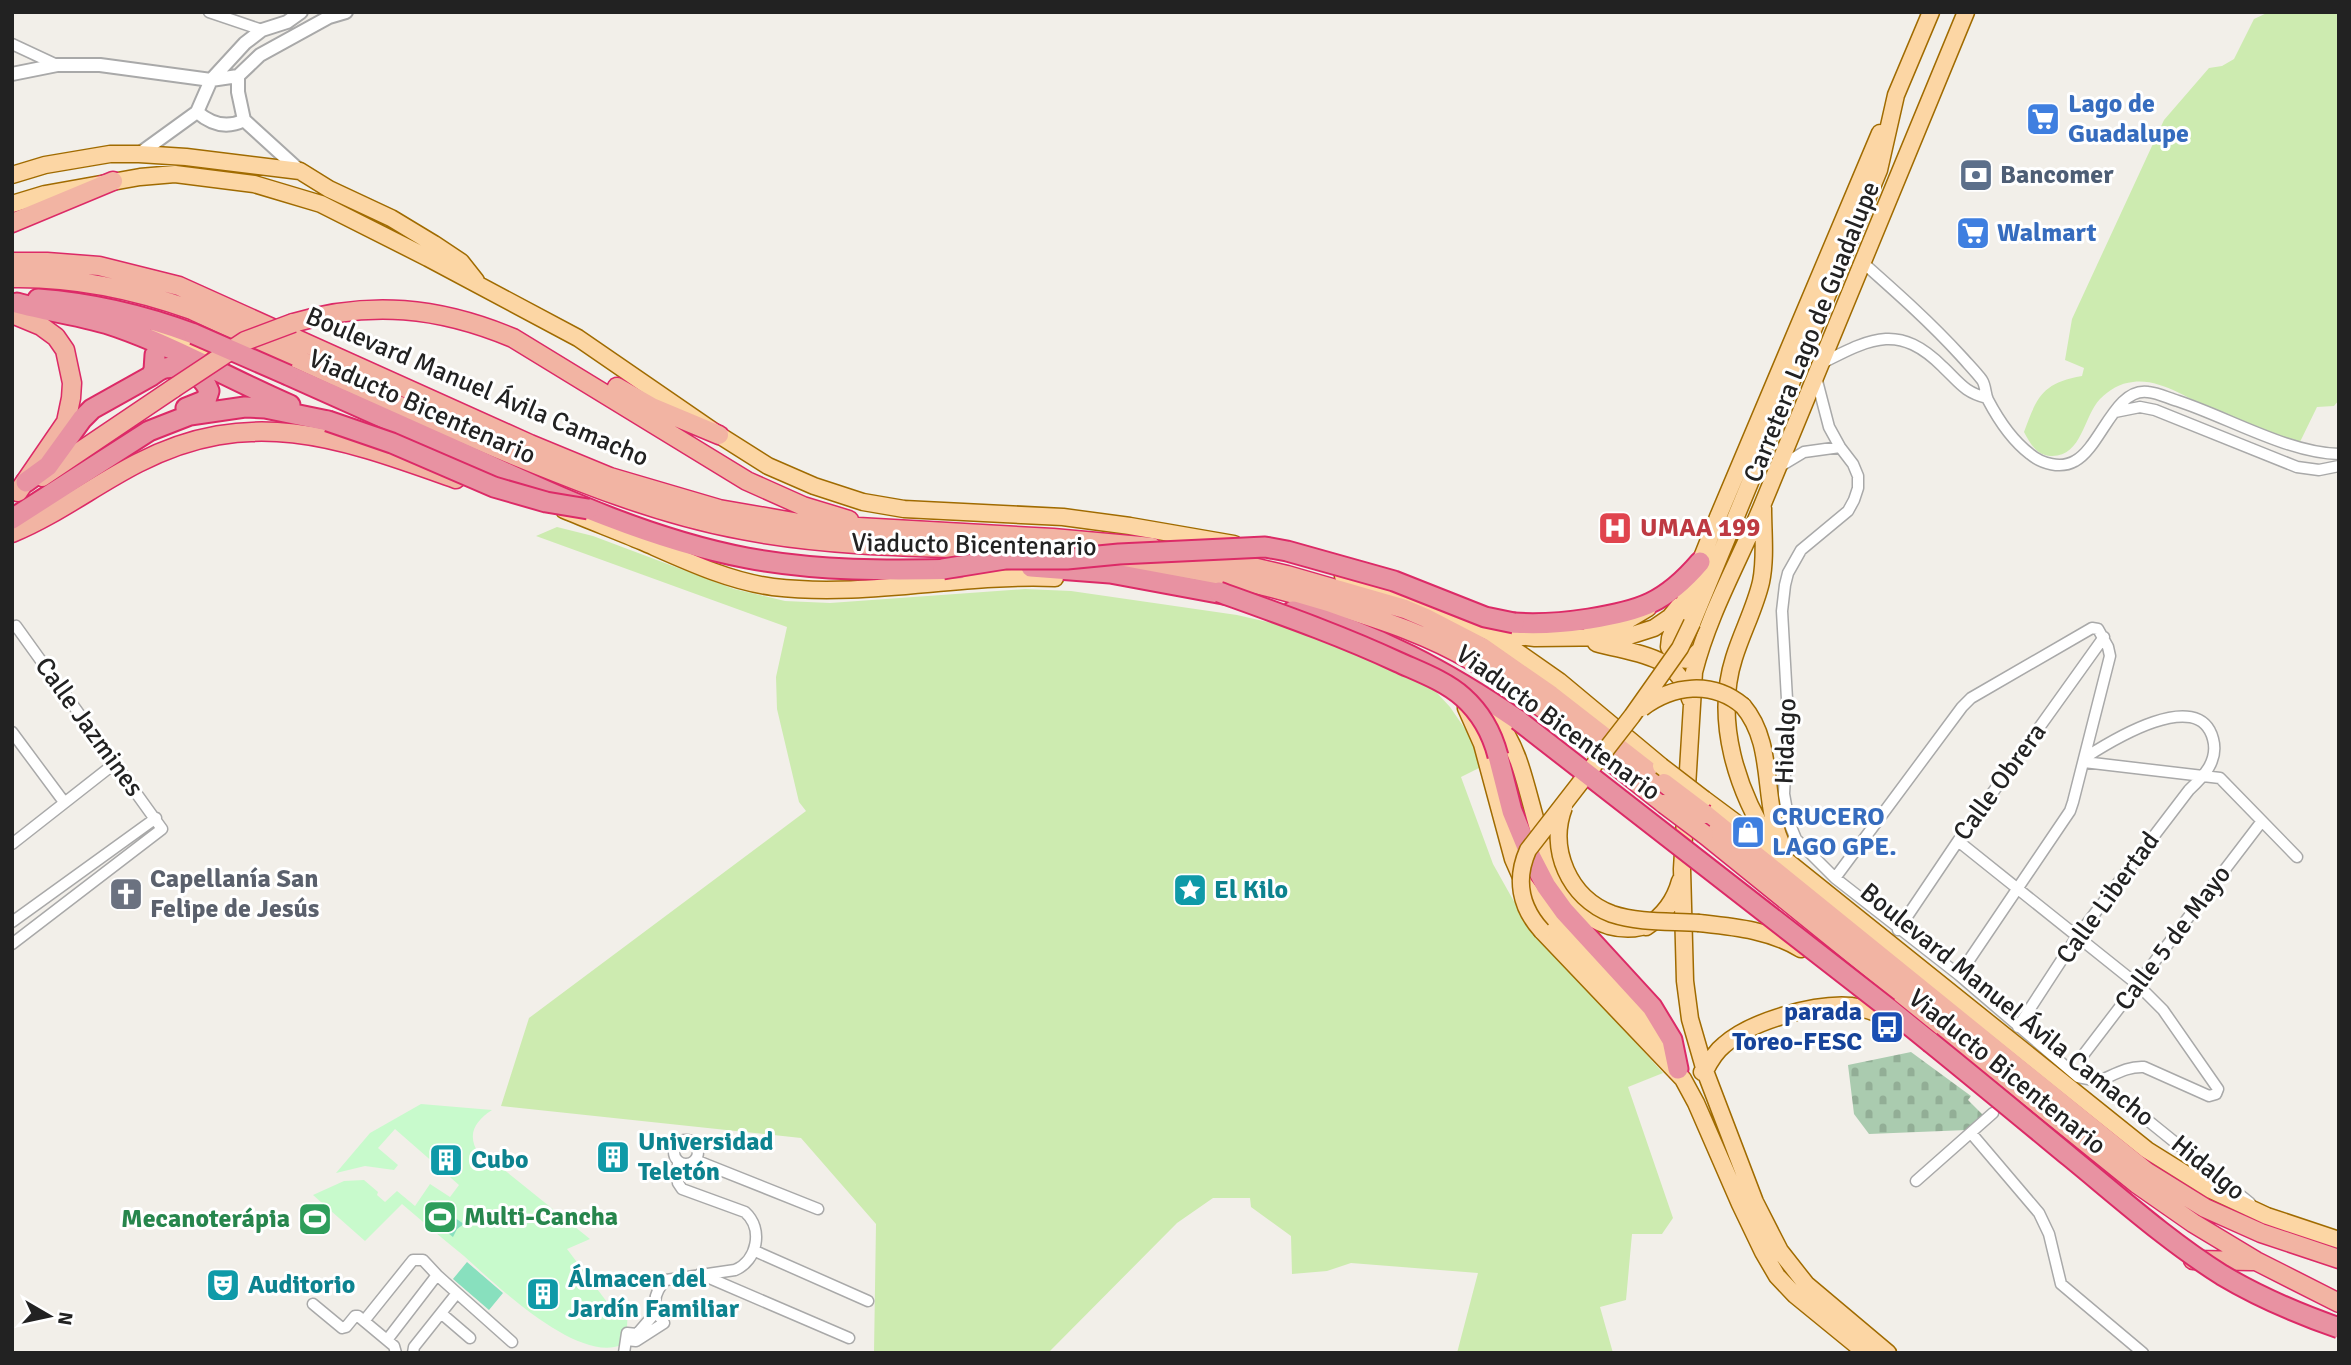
<svg xmlns="http://www.w3.org/2000/svg" width="2351" height="1365" viewBox="0 0 2351 1365" font-family="Signika,sans-serif">
	<style>
		.grass { fill: #cdebb0 }
		.cemetery { fill: url(#cemetery-stones) }
		.park { fill: #c8facc }
		.pitch { fill: #88e0be }
		.lines { fill: none; stroke-linecap: round; stroke-linejoin: round }
		.minor-casing { stroke: #a9a9a9; stroke-width: 13 }
		.tertiary-casing { stroke: #a9a9a9; stroke-width: 16 }
		.primary-casing { stroke: #a06b00; stroke-width: 19 }
		.trunk-casing { stroke: #dc2a67; stroke-width: 21 }
		.motorway-casing { stroke: #dc2a67; stroke-width: 23 }
		.minor { stroke: #fff; stroke-width: 10 }
		.tertiary { stroke: #fff; stroke-width: 12 }
		.primary { stroke: #fcd6a4; stroke-width: 16 }
		.trunk { stroke: #f2b4a3; stroke-width: 18 }
		.motorway { stroke: #e892a2; stroke-width: 19 }
		.primary-bridge-casing { stroke: #a06b00; stroke-width: 19; stroke-linecap: butt }
		.trunk-bridge-casing { stroke: #dc2a67; stroke-width: 21; stroke-linecap: butt }
		.motorway-bridge-casing { stroke: #dc2a67; stroke-width: 23; stroke-linecap: butt }
		.primary-bridge { stroke: #fcd6a4; stroke-width: 16 }
		.trunk-bridge { stroke: #f2b4a3; stroke-width: 18 }
		.motorway-bridge { stroke: #e892a2; stroke-width: 19 }
		.labels { text-anchor: middle; dominant-baseline: central; stroke-width: 6; stroke-linejoin: round; paint-order: stroke }
		.shop-label { font-size: 26px; font-weight: bold; fill: #366cbe; stroke: #fff; text-anchor: start }
		.service-label { font-size: 26px; font-weight: bold; fill: #4e5e75; stroke: #fff; text-anchor: start }
		.street-label { font-size: 26px; fill: #222; stroke: #fff }
		.health-label { font-size: 26px; font-weight: bold; fill: #be3a42; stroke: #fff; text-anchor: start }
		.worship-label { font-size: 26px; font-weight: bold; fill: #5b616d; stroke: #fff; text-anchor: start }
		.culture-label { font-size: 26px; font-weight: bold; fill: #0d838f; stroke: #fff; text-anchor: start }
		.transit-label { font-size: 26px; font-weight: bold; fill: #164399; stroke: #fff; text-anchor: end }
		.leisure-label { font-size: 26px; font-weight: bold; fill: #27864d; stroke: #fff; text-anchor: start }
	</style>
	<defs>
		<pattern id="cemetery-stones" width="16" height="16" patternUnits="userSpaceOnUse" patternTransform="scale(1.75)"><rect width="16" height="16" fill="#aacbaf"/><path d="M2 7V4a2 2 0 0 1 4 0v3zM10 15v-3a2 2 0 0 1 4 0v3z" fill="#92ae96"/></pattern>
	</defs>
	<rect width="100%" height="100%" fill="#f2efe9"/>
	<path class="grass" d="M2269 12H2339V400L2334 406 2317 407 2298 446C2269 436 2241 423 2213 410 2190 400 2160 378 2133 382 2120 383 2109 390 2100 399 2083 417 2082 458 2050 456 2036 455 2030 443 2024 432 2037 397 2042 383 2082 376L2084 368 2065 360 2072 319 2164 120 2209 68 2222 66 2234 59 2254 19Z
		M557 527 593 536 734 589 785 601 830 603 1025 589 1071 591 1237 615 1290 627 1427 682 1450 707 1472 739 1481 767 1461 777 1493 864 1521 914 1663 1073 1628 1087 1673 1218 1662 1234H1632L1626 1300 1600 1307 1613 1353H1457L1478 1273 1351 1263 1327 1271 1292 1274 1291 1236 1251 1207 1250 1198H1213L1177 1223 1048 1353H874L876 1224 801 1138 501 1106 529 1018 806 811 799 802 777 709 776 677 787 627 536 536Z"/>
	<path class="cemetery" d="M1911 1052 1971 1096 1968 1100 1983 1115 1967 1130 1869 1134 1854 1114 1848 1065Z"/>
	<path class="park" d="M421 1104 492 1110C475 1121 466 1135 479 1154L487 1156 590 1239 567 1249 613 1310 622 1311 628 1305 627 1327 621 1345C577 1363 495 1284 464 1256 443 1239 423 1222 402 1204L365 1241 313 1195 344 1181 364 1180 378 1192 377 1195 385 1202 397 1191 415 1206 430 1184 450 1197 459 1185 395 1129 378 1148 398 1165 394 1170 365 1166 336 1173 370 1133Z"/>
	<path class="pitch" d="M435 1200 449 1214 464 1224 457 1229 453 1237 424 1214Z
		M467 1262 503 1293 489 1310 453 1279Z"/>
	<g class="lines">
		<g class="minor-casing">
			<path id="minor" d="M209 12 262 30
				M12 44 57 65
				M1861 261C1896 292 1930 322 1961 356 1968 364 1976 372 1982 380 1986 386 1985 394 1988 400 1998 419 2013 441 2030 454 2042 464 2061 469 2075 461 2101 447 2115 387 2148 392 2158 393 2168 398 2178 401 2227 417 2288 453 2339 454
				M1820 364C1870 339 1898 322 1943 367 1960 383 1964 392 1987 398
				M1816 377 1829 427 1840 447 1853 464 1858 476V488L1854 500 1848 511 1801 550 1788 573 1785 585 1782 611 1788 717 1784 794 1789 822 1796 839 1835 878 1959 975 2078 1077 2099 1081 2250 1203
				M2115 412 2140 407 2155 410 2297 467 2319 470 2339 466
				M1779 467 1804 452 1840 447
				M12 628 16 626 162 829 12 944
				M12 732 64 802
				M2084 762 2220 778 2297 857
				M1958 841 2138 985 2163 1010 2218 1089 2216 1094 2209 1096 2144 1067C2127 1066 2114 1075 2099 1081
				M12 844 114 764
				M1835 878 1962 707 1971 698 2092 628 2098 629 2108 647 2110 656 2073 802 2070 811 1959 975
				M12 922 156 818
				M1898 930 1958 841 2104 637
				M2018 1027 2076 938 2189 790C2203 777 2219 761 2213 739 2199 686 2111 741 2086 757
				M2084 1054 2262 821
				M1971 1133 2039 1213 2049 1234 2061 1284 2143 1353
				M674 1152a12 12 0 1 1 24 0a12 12 0 1 1-24 0Z
				M695 1160 818 1209
				M1916 1181 1993 1113
				M755 1251 868 1301
				M700 1274 849 1338
				M437 1275 457 1293
				M313 1304 342 1328 346 1327 355 1316H358L394 1346 396 1353
				M442 1314 470 1338
				M364 1321 413 1260H423L437 1275 387 1340
				M626 1340 636 1341 664 1323C652 1308 652 1294 666 1280L735 1270C757 1261 764 1229 745 1212L682 1189 678 1183V1161
				M413 1353 414 1347 457 1293 512 1342
				M624 1353 627 1333 637 1334 656 1312"/>
		</g>
		<g class="tertiary-casing">
			<path id="tertiary" d="M12 74 57 65H100L211 80 238 76 260 55 329 17 346 12
				M238 76V92L244 120 300 171
				M197 112C211 124 227 129 244 120
				M139 154 197 112 211 80 245 43 262 30 287 22 301 12"/>
		</g>
		<g class="primary-casing">
			<path id="primary" d="M12 175 45 165 110 154H139L186 157 300 171 329 189 391 218 434 244 461 262 476 281
				M12 204 45 194 140 177 175 174 254 184 321 204 428 258 578 338 719 435 768 466 814 486 863 502 904 509 1063 517 1130 526 1234 544
				M157 335 202 347
				M1763 508C1763 533 1766 558 1761 582 1755 608 1742 632 1734 658 1714 721 1737 791 1772 845
				M564 510C590 521 617 531 643 542 684 560 728 581 773 587 866 598 962 574 1055 578
				M1343 576 1408 596 1489 632 1559 681 1661 766
				M1692 623 1879 170 1896 95 1931 12
				M1592 628 1621 624 1648 608
				M1495 633 1535 638 1626 637 1654 628 1670 617 1679 606
				M1596 643C1634 654 1679 654 1690 699
				M1699 651 1690 660 1677 659 1669 647 1670 638 1718 517 1880 133
				M1488 705C1501 723 1512 741 1519 762 1538 816 1546 907 1609 926 1624 930 1638 930 1652 923
				M1743 706C1777 746 1760 804 1784 849
				M1466 708 1482 744 1513 859 1524 884 1544 911 1655 1031 1669 1052
				M1704 799 1778 854 2147 1150 2211 1190 2267 1216 2339 1240
				M1699 923C1735 927 1769 930 1801 949
				M1646 927C1663 916 1675 900 1680 881
				M1542 931 1683 1079 1696 1103 1740 1204 1763 1252 1777 1276 1795 1295 1866 1353
				M1702 1072 1705 1071C1710 1061 1715 1052 1724 1045 1751 1021 1815 1003 1851 1006 1864 1008 1875 1012 1887 1018
				M1888 1353 1806 1284 1780 1251 1755 1202 1705 1071 1690 1019 1685 981 1682 869 1694 672C1709 612 1741 558 1764 501 1830 338 1897 175 1966 12"/>
		</g>
		<g class="trunk-casing">
			<path id="trunk" d="M12 223 113 181
				M12 262H47L99 266 179 286 530 444 610 477 719 509 805 524 1053 538 1152 547
				M12 278C75 277 133 289 192 310 293 357 394 405 496 448 576 481 656 514 742 530 836 548 932 547 1027 550
				M12 314 41 326 56 337 65 350 72 383 71 398 66 422 18 492
				M293 323C370 300 439 307 513 338L747 481 803 506 849 520
				M617 387 652 407 719 435
				M42 477 174 388
				M12 533C56 515 95 485 138 463 252 404 343 439 456 479
				M1201 555 1287 575 1405 609 1426 618 1482 647 1551 695 1664 783
				M1121 559C1196 568 1268 585 1339 607 1385 621 1430 636 1472 661 1538 699 1603 757 1664 804
				M1705 814 2147 1172 2205 1208 2261 1233 2339 1259
				M1704 834 2137 1184 2193 1223 2256 1261 2339 1303
				M2193 1260 2252 1261"/>
		</g>
		<g class="motorway-casing">
			<path id="motorway" d="M38 299C92 303 143 315 194 334
				M17 303C49 312 87 316 117 327 177 348 232 380 290 405
				M288 375C351 403 415 432 478 460 564 500 653 540 747 558 818 571 888 571 959 569
				M151 376C155 373 160 369 166 368 182 364 204 376 209 391L206 400 186 408
				M26 482 48 466 82 419 92 409 151 376 154 370 155 355
				M12 519 149 431 190 415 245 407 265 408 328 421
				M1031 567 1110 573 1234 596
				M1293 611C1376 633 1448 672 1518 720
				M1514 623C1540 625 1563 623 1589 619 1640 611 1665 603 1700 562
				M1498 756 1512 811 1531 857 1546 886 1564 911 1652 1007 1672 1040 1678 1069
				M1888 1008 1930 1042"/>
		</g>
		<use href="#minor" class="minor"/>
		<use href="#tertiary" class="tertiary"/>
		<use href="#primary" class="primary"/>
		<use href="#trunk" class="trunk"/>
		<use href="#motorway" class="motorway"/>
		<g class="primary-bridge-casing">
			<path id="primary-bridge" d="M1642 708C1673 685 1712 680 1743 706
				M1661 766 1704 799
				M1564 807C1548 849 1569 898 1612 914 1639 923 1671 921 1699 923
				M1542 931C1520 907 1515 879 1528 850L1632 716 1680 648 1692 623"/>
		</g>
		<g class="trunk-bridge-casing">
			<path id="trunk-bridge" d="M174 388 245 341 293 323
				M1664 783 1705 814
				M1664 804 1704 834"/>
		</g>
		<g class="motorway-bridge-casing">
			<path id="motorway-bridge" d="M194 334 288 375
				M328 421 392 443 494 487 546 502 588 509
				M943 569 1005 559H1067L1119 554 1265 547 1287 551 1394 581 1485 617 1514 623
				M1219 592C1280 614 1340 635 1398 662 1420 672 1445 681 1463 697 1481 713 1492 733 1498 756
				M1518 720 1888 1008
				M1930 1042C1977 1080 2024 1119 2070 1157 2120 1198 2168 1241 2222 1275 2259 1297 2299 1314 2339 1328"/>
		</g>
		<use href="#primary-bridge" class="primary-bridge"/>
		<use href="#trunk-bridge" class="trunk-bridge"/>
		<use href="#motorway-bridge" class="motorway-bridge"/>
	</g>
	<defs>
		<g id="supermarket-square" transform="scale(1.75)"><rect x="-9" y="-9" width="18" height="18" rx="4" fill="#3f7fe0" stroke="#fff"/><path d="M-6-5.5h2.5l.6 2H6L4.5 2H-2.5L-4.4-4H-6ZM-1.5 3.2a1.3 1.3 0 1 0 .1 0ZM3 3.2a1.3 1.3 0 1 0 .1 0Z" fill="#fff"/></g>
		<g id="bank-square" transform="scale(1.75)"><rect x="-9" y="-9" width="18" height="18" rx="4" fill="#5c6f8a" stroke="#fff"/><path d="M-6-4H6V4H-6ZM0-2.3a2.3 2.3 0 1 0 0 4.6a2.3 2.3 0 1 0 0-4.6Z" fill="#fff"/></g>
		<g id="hospital-square" transform="scale(1.75)"><rect x="-9" y="-9" width="18" height="18" rx="4" fill="#e0444e" stroke="#fff"/><path d="M-5-5h3v3.5h4V-5h3V5h-3V1.5h-4V5h-3Z" fill="#fff"/></g>
		<g id="shop-square" transform="scale(1.75)"><rect x="-9" y="-9" width="18" height="18" rx="4" fill="#3f7fe0" stroke="#fff"/><path d="M-5-2.5h2.3a2.7 3.5 0 0 1 5.4 0H5L5.5 6h-11ZM-1.5-2.5h3a1.5 2.3 0 0 0-3 0Z" fill="#fff"/></g>
		<g id="sight-square" transform="scale(1.75)"><rect x="-9" y="-9" width="18" height="18" rx="4" fill="#0f9aa8" stroke="#fff"/><path d="M0-6L1.8-2.2L6-1.7L2.9 1.2L3.7 5.4L0 3.3L-3.7 5.4L-2.9 1.2L-6-1.7L-1.8-2.2Z" fill="#fff"/></g>
		<g id="church-square" transform="scale(1.75)"><rect x="-9" y="-9" width="18" height="18" rx="4" fill="#6b7280" stroke="#fff"/><path d="M-1.2-6h2.4v3.5h3.3v2.4h-3.3V6h-2.4V-.1h-3.3v-2.4h3.3Z" fill="#fff"/></g>
		<g id="bus-square" transform="scale(1.75)"><rect x="-9" y="-9" width="18" height="18" rx="4" fill="#1a4fb4" stroke="#fff"/><path d="M-5-6H5V4H4V6H2V4H-2V6H-4V4H-5ZM-3.5-4V0h7V-4ZM-3.5 1.2v1.5H-2V1.2ZM2 1.2v1.5H3.5V1.2Z" fill="#fff"/></g>
		<g id="building-square" transform="scale(1.75)"><rect x="-9" y="-9" width="18" height="18" rx="4" fill="#0f9aa8" stroke="#fff"/><path d="M-4-6H4V6H1V3H-1V6H-4ZM-2.5-4.3h1.7v1.8h-1.7ZM.8-4.3h1.7v1.8H.8ZM-2.5-1h1.7V.8h-1.7ZM.8-1h1.7V.8H.8Z" fill="#fff"/></g>
		<g id="stadium-square" transform="scale(1.75)"><rect x="-9" y="-9" width="18" height="18" rx="4" fill="#2e9e5b" stroke="#fff"/><path d="M0-5a6.5 5 0 1 0 0 10a6.5 5 0 1 0 0-10ZM-3.5-1.8h7v3.6h-7Z" fill="#fff"/></g>
		<g id="theatre-square" transform="scale(1.75)"><rect x="-9" y="-9" width="18" height="18" rx="4" fill="#0f9aa8" stroke="#fff"/><path d="M-5-5.5Q0-4 5-5.5V0Q5 5 0 6Q-5 5-5 0ZM-3.3-2.5H-1v1.5H-3.3ZM1-2.5H3.3v1.5H1ZM-2.8 1Q0 5.5 2.8 1Z" fill="#fff"/></g>
	</defs>
	<g fill-rule="evenodd">
		<use href="#supermarket-square" x="2043" y="119"/>
		<use href="#bank-square" x="1976" y="175"/>
		<use href="#supermarket-square" x="1973" y="233"/>
		<use href="#hospital-square" x="1615" y="528"/>
		<use href="#shop-square" x="1748" y="832"/>
		<use href="#sight-square" x="1190" y="890"/>
		<use href="#church-square" x="126" y="894"/>
		<use href="#bus-square" x="1887" y="1027"/>
		<use href="#building-square" x="613" y="1157"/>
		<use href="#building-square" x="446" y="1160"/>
		<use href="#stadium-square" x="440" y="1217"/>
		<use href="#stadium-square" x="315" y="1219"/>
		<use href="#theatre-square" x="223" y="1285"/>
		<use href="#building-square" x="543" y="1294"/>
	</g>
	<g class="labels">
		<g class="shop-label">
			<text x="2068" y="104">Lago de<tspan x="2068" dy="30">Guadalupe</tspan></text>
			<text x="1997" y="233">Walmart</text>
			<text x="1772" y="817">CRUCERO<tspan x="1772" dy="30">LAGO GPE.</tspan></text>
		</g>
		<g class="service-label">
			<text x="2000" y="175">Bancomer</text>
		</g>
		<g class="street-label">
			<text transform="translate(1812 332) rotate(-68)">Carretera Lago de Guadalupe</text>
			<text transform="translate(477 387) rotate(23)">Boulevard Manuel Ávila Camacho</text>
			<text transform="translate(422 407) rotate(24)">Viaducto Bicentenario</text>
			<text transform="translate(974 545) rotate(1)">Viaducto Bicentenario</text>
			<text transform="translate(1558 723) rotate(36)">Viaducto Bicentenario</text>
			<text transform="translate(89 727) rotate(54)">Calle Jazmines</text>
			<text transform="translate(1786 741) rotate(-88)">Hidalgo</text>
			<text transform="translate(2000 782) rotate(-54)">Calle Obrera</text>
			<text transform="translate(2108 898) rotate(-54)">Calle Libertad</text>
			<text transform="translate(2173 938) rotate(-53)">Calle 5 de Mayo</text>
			<text transform="translate(2007 1005) rotate(39)">Boulevard Manuel Ávila Camacho</text>
			<text transform="translate(2007 1072) rotate(39)">Viaducto Bicentenario</text>
			<text transform="translate(2208 1168) rotate(39)">Hidalgo</text>
		</g>
		<g class="health-label">
			<text x="1640" y="528">UMAA 199</text>
		</g>
		<g class="worship-label">
			<text x="150" y="879">Capellanía San<tspan x="150" dy="30">Felipe de Jesús</tspan></text>
		</g>
		<g class="culture-label">
			<text x="1214" y="890">El Kilo</text>
			<text x="638" y="1142">Universidad<tspan x="638" dy="30">Teletón</tspan></text>
			<text x="471" y="1160">Cubo</text>
			<text x="568" y="1279">Álmacen del<tspan x="568" dy="30">Jardín Familiar</tspan></text>
			<text x="248" y="1285">Auditorio</text>
		</g>
		<g class="transit-label">
			<text x="1862" y="1012">parada<tspan x="1862" dy="30">Toreo-FESC</tspan></text>
		</g>
		<g class="leisure-label">
			<text x="464" y="1217">Multi-Cancha</text>
			<text x="290" y="1219" text-anchor="end">Mecanoterápia</text>
		</g>
	</g>
	<rect width="2351" height="1365" fill="none" stroke="#222222" stroke-width="28"/>
	<g transform="translate(49 1316) rotate(99)" stroke="#ffffff" stroke-width="5" paint-order="stroke">
	<path d="M0-5L12 26L0 18L-12 26Z" fill="#222222"/>
	<text y="-10" font-size="19" font-weight="bold" text-anchor="middle" fill="#222222">N</text>
	</g>
</svg>
